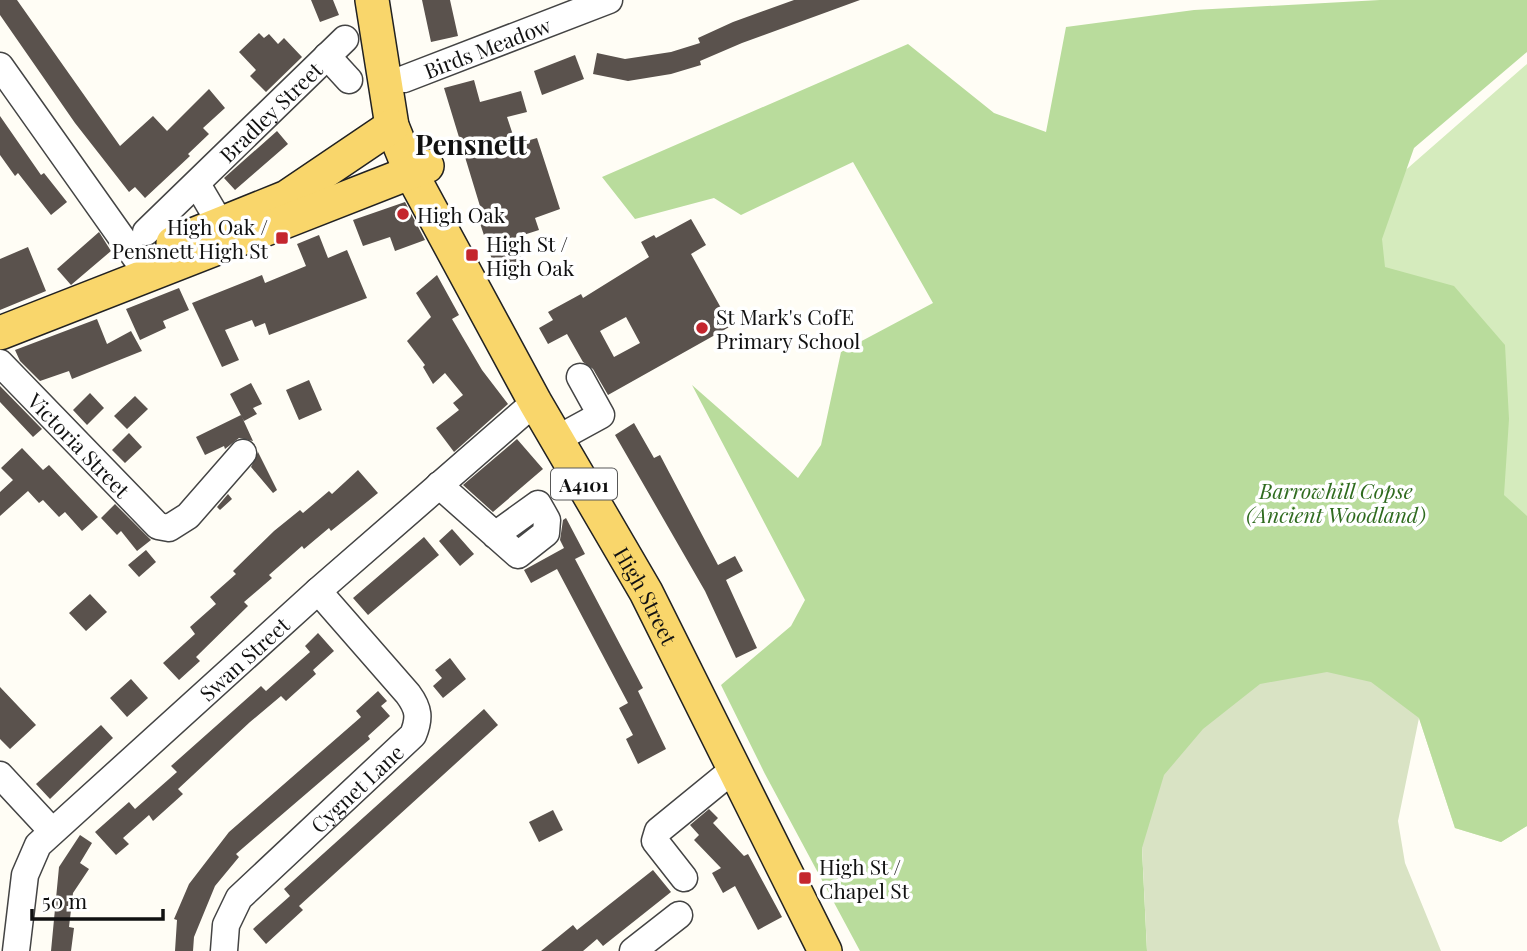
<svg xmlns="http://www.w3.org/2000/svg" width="1527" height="951" viewBox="0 0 1527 951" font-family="'Playfair Display',serif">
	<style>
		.green { fill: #d5ebbd }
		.forest { fill: #b9dc9c }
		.cemetery { fill: #d9e3c4 }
		.building { fill: #5a524d; fill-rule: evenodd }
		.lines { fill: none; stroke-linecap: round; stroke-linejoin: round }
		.minor-casing { stroke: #444; stroke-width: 29 }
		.major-casing { stroke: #222; stroke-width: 36 }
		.minor { stroke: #fff; stroke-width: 26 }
		.major { stroke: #f9d66b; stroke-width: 33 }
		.poi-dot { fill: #c4262e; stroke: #fff; stroke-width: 2.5 }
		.labels { text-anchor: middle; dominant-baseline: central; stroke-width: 7; stroke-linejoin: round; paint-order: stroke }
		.shield { fill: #fff; stroke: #585858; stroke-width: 2 }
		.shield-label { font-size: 19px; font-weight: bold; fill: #111 }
		.street-label { font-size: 21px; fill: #111; stroke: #fff }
		.poi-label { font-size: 21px; fill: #111; stroke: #fff; text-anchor: start }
		.park-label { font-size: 21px; font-style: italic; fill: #2f6b1f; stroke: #fff }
		.district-label { font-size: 28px; font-weight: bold; fill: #111; stroke: #fff }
	</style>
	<rect width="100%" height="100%" fill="#fffdf5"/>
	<path class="green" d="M1527 64V826L1501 842 1455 828 1419 718 1082 453Z"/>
	<path class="forest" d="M1380 0H1527V52L1414 148 1382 239 1385 267 1454 286 1505 345 1509 419 1504 495 1527 516V826L1501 842 1455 828 1419 718 1142 848 1147 951H860L765 774 721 685 791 626 805 600 692 385 798 478 821 445 841 352 933 303 853 162 741 215 714 198 635 219 602 177 908 44 994 113 1046 132 1066 27 1194 10Z"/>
	<path class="cemetery" d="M1327 672 1371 682 1419 718 1398 821 1405 863 1441 951H1147L1142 848 1164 775 1203 729 1260 684Z"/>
	<path class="building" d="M0 0H17L120 146 153 116 167 131 209 89 225 108 203 128 209 134 188 154 190 156 145 198 135 187 129 192 75 123 0 15Z
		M311 0H333L339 15 320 22Z
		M422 0H450L458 36 431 42Z
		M794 0H860L742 43 700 61 701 65 671 74 628 81 593 74 597 53 625 59 671 52 700 43 698 38 733 22Z
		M259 33 264 38 269 34 278 44 284 38 302 57 266 92 250 76 256 70 239 52Z
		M575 55 584 79 542 95 534 71Z
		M474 80 480 102 521 91 527 112 507 117 516 144 537 138 560 209 535 218 539 230 514 238 524 267 497 275 478 217 483 216 444 88Z
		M0 116 41 175 44 173 67 202 51 215 18 173 15 176 0 155Z
		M277 131 288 144 235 190 224 178Z
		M405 202 425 240 395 251 390 237 363 246 353 220Z
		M691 219 706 245 691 254 731 326 608 395 593 369 583 362 567 334 548 344 539 328 553 320 548 312 581 294 583 298 649 257 641 242 654 235 656 238ZM626 317 640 343 614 357 600 331Z
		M99 232 111 251 71 285 57 269Z
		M319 235 328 258 347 250 367 298 269 335 265 323 255 327 252 320 225 330 239 360 222 367 192 303 262 275 265 283 306 266 297 244Z
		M28 247 46 291 0 310V259Z
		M437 275 459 315 452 319 482 370 508 404 454 452 436 428 459 410 453 403 463 395 445 373 433 384 423 367 425 365 407 341 431 317 416 293Z
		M179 288 189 310 163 321 166 328 140 340 126 309Z
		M97 319 107 344 131 331 142 351 72 379 69 371 40 381 20 361 15 350Z
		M309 380 322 410 299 420 286 390Z
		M251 383 262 404 253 408 257 414 244 421 230 394Z
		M0 386 42 429 33 437 0 402Z
		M90 393 104 408 87 425 73 410Z
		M135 396 148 409 127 429 114 416Z
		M241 415 253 441 239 438 225 449 224 446 205 455 196 437Z
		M634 423 654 458 660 455 718 565 735 556 743 571 726 580 757 648 736 658 705 591 615 435Z
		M129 433 142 447 125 463 112 450Z
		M517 439 543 469 493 512 463 485Z
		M22 448 43 470 49 465 98 517 82 531 65 512 59 517 43 500 39 503 28 491 0 516V492L13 480 1 468Z
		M258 452 277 490 273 493 251 467Z
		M358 470 378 493 331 531 329 528 304 549 302 546 269 575 272 578 244 602 248 606 196 657 200 661 179 680 163 663 195 634 190 627 216 604 210 597 236 574 233 571 274 531 300 510 303 513 329 491 332 494Z
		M228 494 232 499 220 510 217 507Z
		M115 504 151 540 137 551 121 531 117 535 101 518Z
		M566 518 585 554 575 559 643 688 638 691 666 749 638 764 626 739 633 735 619 708 628 703 557 569 531 583 524 570 564 548 560 540 563 520Z
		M452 529 474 554 460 566 439 541Z
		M424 537 439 555 368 615 353 598Z
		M146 550 156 562 139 577 128 565Z
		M90 594 107 612 86 631 69 613Z
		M318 633 334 651 313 670 316 674 286 701 281 696 250 722 178 789 183 794 153 821 149 815 123 838 129 844 116 855 95 832 129 802 135 809 177 772 171 766 261 686 266 691 310 652 305 646Z
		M450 658 466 679 443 698 433 686 442 678 435 670Z
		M131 679 148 698 127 717 110 698Z
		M0 687 36 725 10 749 0 739Z
		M378 691 387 701 381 706 390 716 368 736 370 739 236 854 239 857 215 886 194 937 193 951H175L177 920 174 919 189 884 229 832 361 717 356 711Z
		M484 709 498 725 299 906 303 910 266 944 253 929 290 896 284 889Z
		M101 725 113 738 50 799 36 784Z
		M709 809 718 818 713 823 744 856 748 854 782 917 758 930 735 886 723 893 712 873 721 868 694 840 699 835 690 825Z
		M553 810 563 830 539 842 529 822Z
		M80 835 92 843 80 863 89 869 73 893 69 927 74 928 71 951H51L59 867Z
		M653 870 671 892 603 946 597 939 583 951H541L573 925 577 930Z"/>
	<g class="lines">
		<g class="minor-casing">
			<g id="minor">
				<path d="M327 56 349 80"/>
				<path d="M0 66 136 258"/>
				<path id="s1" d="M404 79 609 0"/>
				<path d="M197 184 220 223"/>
				<path id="s2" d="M146 232 345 39"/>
				<path id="s3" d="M0 363 158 526 169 528 188 516 243 453"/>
				<path d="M557 439 601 415 580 377"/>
				<path d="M439 485 518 555 546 533 547 520 538 504 495 535"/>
				<path d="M0 775 52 831"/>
				<path d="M684 878 655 841 658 831 734 769"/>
				<path id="s4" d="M16 951 25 875 38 845 318 591 535 402"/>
				<path id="s5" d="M224 951 226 925 239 898 413 735C420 718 419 709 408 694L318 591"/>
				<path d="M633 951 679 915"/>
			</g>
		</g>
		<g class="major-casing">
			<g id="major">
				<path id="s6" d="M372 0 392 126 411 173 535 402 646 592 825 951"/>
				<path d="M173 243 287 197 392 126"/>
				<path d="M0 333 427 166"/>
			</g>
		</g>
		<use href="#minor" class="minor"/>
		<use href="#major" class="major"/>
	</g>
	<g class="poi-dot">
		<circle cx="403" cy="214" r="7"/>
		<rect x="275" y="231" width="14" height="14" rx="3.5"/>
		<rect x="465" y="248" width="14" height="14" rx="3.5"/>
		<circle cx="702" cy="328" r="7"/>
		<rect x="798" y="871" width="14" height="14" rx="3.5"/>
	</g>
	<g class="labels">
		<rect class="shield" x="551" y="468.5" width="66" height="31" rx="5"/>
		<g class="shield-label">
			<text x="584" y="484">A4101</text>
		</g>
		<g class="street-label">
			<text stroke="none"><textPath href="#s1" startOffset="89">Birds Meadow</textPath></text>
			<text stroke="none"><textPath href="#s2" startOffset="173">Bradley Street</textPath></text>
			<text stroke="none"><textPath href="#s3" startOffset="114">Victoria Street</textPath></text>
			<text stroke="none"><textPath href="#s6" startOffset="662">High Street</textPath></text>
			<text stroke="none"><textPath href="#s4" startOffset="387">Swan Street</textPath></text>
			<text stroke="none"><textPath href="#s5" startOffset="217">Cygnet Lane</textPath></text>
		</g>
		<g class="poi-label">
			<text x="417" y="214">High Oak</text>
			<text x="268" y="226" text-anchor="end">High Oak /<tspan x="268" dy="24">Pensnett High St</tspan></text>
			<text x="486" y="243">High St /<tspan x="486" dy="24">High Oak</tspan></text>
			<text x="716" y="316">St Mark's CofE<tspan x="716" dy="24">Primary School</tspan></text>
			<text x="819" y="866">High St /<tspan x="819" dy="24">Chapel St</tspan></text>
		</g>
		<g class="park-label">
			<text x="1336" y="490">Barrowhill Copse<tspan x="1336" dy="24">(Ancient Woodland)</tspan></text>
		</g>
		<g class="district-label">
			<text x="471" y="143">Pensnett</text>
		</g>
	</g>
	<path d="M32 909v10h131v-10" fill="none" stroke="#111111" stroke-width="3.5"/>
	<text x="42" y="909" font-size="21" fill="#111111" stroke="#ffffff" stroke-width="5" paint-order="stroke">50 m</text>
</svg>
